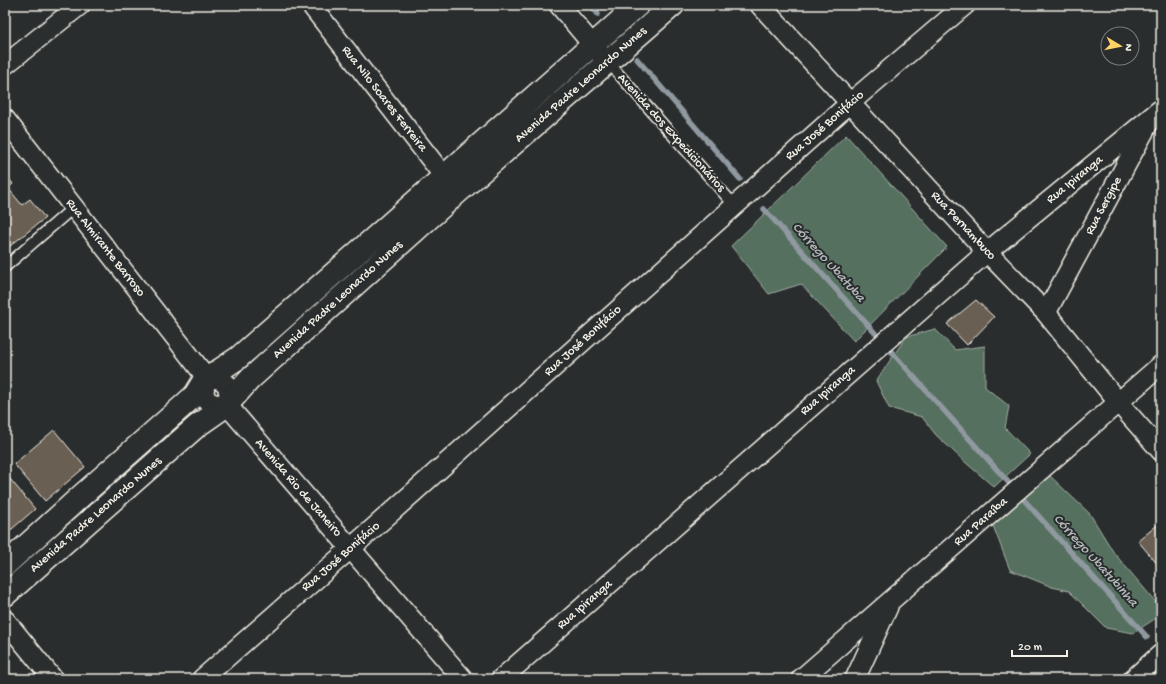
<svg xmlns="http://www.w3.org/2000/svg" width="1166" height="684" viewBox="0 0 1166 684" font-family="'Gochi Hand',sans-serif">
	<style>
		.green { fill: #546f5f; stroke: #a4b0a4 }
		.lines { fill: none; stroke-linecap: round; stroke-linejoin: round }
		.stream { stroke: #9099a0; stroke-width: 5.5 }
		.building { fill: #6b5e52; stroke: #f4f1e8 }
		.lane-casing { stroke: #f4f1e8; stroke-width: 13 }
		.street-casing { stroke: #f4f1e8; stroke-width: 22 }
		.secondary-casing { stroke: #f4f1e8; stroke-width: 25 }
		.lane { stroke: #2a2d2e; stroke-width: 10 }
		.street { stroke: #2a2d2e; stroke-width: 19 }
		.secondary { stroke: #2a2d2e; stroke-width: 22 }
		.labels { text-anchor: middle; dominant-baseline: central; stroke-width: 4; stroke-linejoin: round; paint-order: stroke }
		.street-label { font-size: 13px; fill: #f4f1e8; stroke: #2a2d2e }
		.water-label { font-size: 14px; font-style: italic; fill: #b2b7b8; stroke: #2a2d2e }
	</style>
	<rect width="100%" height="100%" fill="#2a2d2e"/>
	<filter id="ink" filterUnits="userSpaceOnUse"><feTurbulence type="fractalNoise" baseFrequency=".025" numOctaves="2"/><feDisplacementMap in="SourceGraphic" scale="8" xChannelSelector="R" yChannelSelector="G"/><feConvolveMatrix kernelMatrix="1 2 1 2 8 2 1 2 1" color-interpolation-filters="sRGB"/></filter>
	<g filter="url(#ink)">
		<path class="green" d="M846 135 947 247 854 341 801 284 769 294 731 246Z
			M935 329 955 350 985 346V387L1009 406 1005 428 1030 454 994 487 965 462 936 435 922 417 889 408 876 381 906 337Z
			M1048 474 1090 514 1114 553 1161 608V615L1133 633 1106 628 1069 591 1052 587 1010 570 992 523Z"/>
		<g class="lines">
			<path class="stream" d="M591 5 598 14
				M637 59 740 179
				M764 209 875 333
				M889 349 1008 482
				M1025 501 1147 637"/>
		</g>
		<path class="building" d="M5 173 13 184 8 188 22 205 30 199 45 218 5 250Z
			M976 300 994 317 967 345 947 324Z
			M54 430 85 467 45 501 14 464Z
			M5 473 35 509 5 535Z
			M1161 522V564L1159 566 1138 541Z"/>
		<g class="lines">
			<g class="lane-casing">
				<path id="lane" d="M608 62 735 206
					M5 267 74 207"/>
			</g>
			<g class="street-casing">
				<path id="street" d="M311 5 453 188
					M559 5 602 56
					M760 5 987 252 1046 313 1118 402 1161 451
					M5 65 80 5
					M5 119 206 377
					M1046 313 1147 126
					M206 377 219 379 227 384 229 394 227 405
					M206 377 204 392 206 400 214 404 227 405
					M227 405 463 679
					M5 620 53 679
					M202 679 350 549 850 103 965 5
					M501 679 987 252 1161 109
					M801 679 1161 365
					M855 679 888 607
					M1133 679 1161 654"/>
			</g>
			<g class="secondary-casing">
				<path id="secondary" d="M5 565 81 496 184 405 195 395 206 377 220 370 238 358 638 5
					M5 595 197 426 227 405 250 379 457 193 673 5"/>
			</g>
			<use href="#lane" class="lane"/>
			<use href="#street" class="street"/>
			<use href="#secondary" class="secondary"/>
		</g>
	</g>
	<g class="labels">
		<g class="street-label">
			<text transform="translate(581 85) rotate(-41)">Avenida Padre Leonardo Nunes</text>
			<text transform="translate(384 99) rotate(52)">Rua Nilo Soares Ferreira</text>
			<text transform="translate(825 126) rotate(-41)">Rua José Bonifácio</text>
			<text transform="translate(671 133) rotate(48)">Avenida dos Expedicionários</text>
			<text transform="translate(1075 180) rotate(-39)">Rua Ipiranga</text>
			<text transform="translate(1104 206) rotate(-62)">Rua Sergipe</text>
			<text transform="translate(963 226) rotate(47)">Rua Pernambuco</text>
			<text transform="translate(105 248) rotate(52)">Rua Almirante Barroso</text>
			<text transform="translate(338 300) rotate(-42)">Avenida Padre Leonardo Nunes</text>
			<text transform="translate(583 341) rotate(-42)">Rua José Bonifácio</text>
			<text transform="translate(828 391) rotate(-41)">Rua Ipiranga</text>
			<text transform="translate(298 488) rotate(49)">Avenida Rio de Janeiro</text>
			<text transform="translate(96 515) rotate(-41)">Avenida Padre Leonardo Nunes</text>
			<text transform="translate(981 522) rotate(-41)">Rua Paraíba</text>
			<text transform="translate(341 557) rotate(-41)">Rua José Bonifácio</text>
			<text transform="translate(585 605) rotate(-41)">Rua Ipiranga</text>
		</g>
		<g class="water-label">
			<text transform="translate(828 263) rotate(48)">Córrego Ubatuba</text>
			<text transform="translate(1095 561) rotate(48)">Córrego Ubatubinha</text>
		</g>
	</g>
	<rect width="1166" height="684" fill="none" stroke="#2a2d2e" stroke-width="20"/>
	<rect x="10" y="10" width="1146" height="664" fill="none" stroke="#f4f1e8" stroke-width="1.5" filter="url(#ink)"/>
	<g transform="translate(1120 46) rotate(100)"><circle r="19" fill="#2a2d2e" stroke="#7b7b78"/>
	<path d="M0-3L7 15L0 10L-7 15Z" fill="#ffd166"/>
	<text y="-6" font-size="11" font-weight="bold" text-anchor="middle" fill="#f4f1e8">N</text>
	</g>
	<path d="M1012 650v6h55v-6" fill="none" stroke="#f4f1e8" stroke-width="2"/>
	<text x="1018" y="650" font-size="12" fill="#f4f1e8" stroke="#2a2d2e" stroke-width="3" paint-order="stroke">20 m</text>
</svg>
